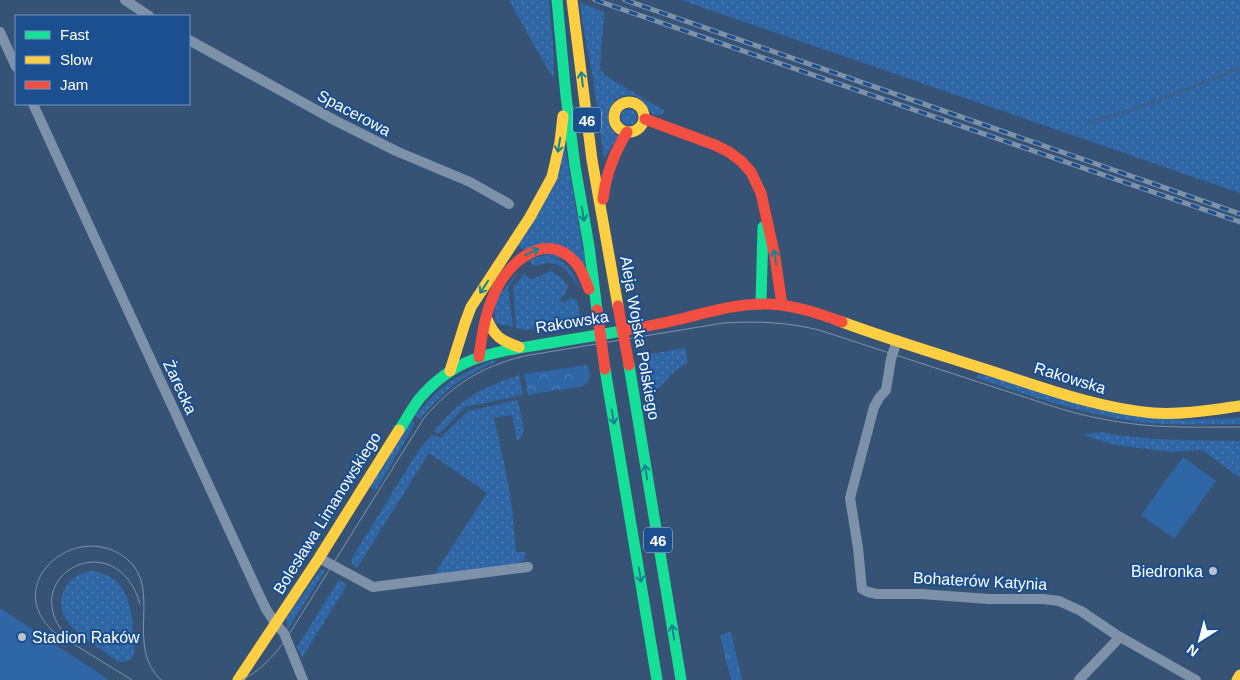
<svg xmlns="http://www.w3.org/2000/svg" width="1240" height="680" viewBox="0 0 1240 680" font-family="Arial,sans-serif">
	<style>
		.grass { fill: url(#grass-dots) }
		.forest { fill: url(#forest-crowns) }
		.park { fill: url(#park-tufts) }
		.pitch { fill: #2f66a5 }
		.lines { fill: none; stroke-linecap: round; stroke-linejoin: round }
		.stream { stroke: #3b618d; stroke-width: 3 }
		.street { stroke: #7d92a8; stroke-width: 10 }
		.fast { stroke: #16e098; stroke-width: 11 }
		.slow { stroke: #ffcf43; stroke-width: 11 }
		.jam { stroke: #f24e42; stroke-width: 11 }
		.tram { stroke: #7e92a7; stroke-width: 1 }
		.rail-casing { stroke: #7e92a7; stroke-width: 5 }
		.rail { stroke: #1b4f8f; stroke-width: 3; stroke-dasharray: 9; stroke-linecap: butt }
		.jam-bridge { stroke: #f24e42; stroke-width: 11 }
		.oneway { stroke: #198292 }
		.poi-dot { fill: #b9c2ce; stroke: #1b4f8f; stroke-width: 2 }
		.labels { text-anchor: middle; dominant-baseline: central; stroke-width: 4; stroke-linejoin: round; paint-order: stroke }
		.shield { fill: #1b4f8f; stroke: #bbcadd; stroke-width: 1 }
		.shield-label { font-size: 15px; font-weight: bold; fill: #fff }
		.street-label { font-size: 16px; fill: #fff; stroke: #1b4f8f }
		.poi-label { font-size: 16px; fill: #fff; stroke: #1b4f8f; text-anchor: end }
	</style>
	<defs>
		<pattern id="grass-dots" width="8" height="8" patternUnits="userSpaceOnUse" patternTransform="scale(1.25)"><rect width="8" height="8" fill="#2f66a5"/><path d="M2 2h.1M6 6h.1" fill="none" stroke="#4e7db2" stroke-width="1.8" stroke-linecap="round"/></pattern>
		<pattern id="forest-crowns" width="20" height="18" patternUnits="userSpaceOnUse" patternTransform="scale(1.25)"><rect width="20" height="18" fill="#2f66a5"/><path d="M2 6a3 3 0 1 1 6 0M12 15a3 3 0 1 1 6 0" fill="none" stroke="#4e7db2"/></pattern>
		<pattern id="park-tufts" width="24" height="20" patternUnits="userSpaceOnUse" patternTransform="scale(1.25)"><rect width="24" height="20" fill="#2f66a5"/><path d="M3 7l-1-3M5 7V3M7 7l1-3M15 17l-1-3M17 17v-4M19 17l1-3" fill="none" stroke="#4e7db2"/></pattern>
	</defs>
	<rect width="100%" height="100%" fill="#365274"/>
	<path class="grass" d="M509 0H549L553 45 554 79 536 49Z
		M681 0H1240V193Z
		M580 3 604 12 600 70 609 78 665 111 661 115H654C648 110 646 102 639 98 616 85 595 119 618 136L604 159 593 77 584 32Z
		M621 117a8 8 0 1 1 16 0a8 8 0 1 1-16 0Z
		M565 146 586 265 522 249 517 245Z
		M544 255C568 259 572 272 582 291 571 276 560 255 537 266L533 265 529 260Z
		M520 269 508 288 513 327 495 323 494 302Z
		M550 271 559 276 568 285 566 294 560 298 561 302 563 303 571 298 577 300 581 321 526 330 516 328 513 288 524 273 528 278 533 279Z
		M685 348 688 363C676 368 669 377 660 387L657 388 653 386 646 365 645 355Z
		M494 360 496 361 495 362C462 377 443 391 420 419L415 416C422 408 429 399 437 392 453 378 473 368 494 360Z
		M978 374 1177 420 1240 418V424C1204 424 1168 426 1132 421 1079 413 1028 395 977 378Z
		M519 375 523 395 465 407 441 432 438 434 434 432V431C443 421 452 411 462 403 479 389 499 382 519 375Z
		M518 400 524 430 519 440H517L512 415 494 418 504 463 512 507 516 552H526L524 559 519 564 434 575 487 493 429 453 357 568 353 565 351 560 354 555 420 448 432 435 440 438 468 411Z
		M411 421 415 424 376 490 370 487Z
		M1100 432C1146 441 1193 440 1240 441V478L1202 450 1172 452 1115 445 1083 435Z
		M326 569 288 629 287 623V617L320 570Z
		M90 571C126 573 133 606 133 636 134 642 136 653 132 658 129 661 125 662 121 662 115 660 107 654 102 650 81 637 50 616 65 588 71 578 79 574 90 571Z
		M339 580 347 585 302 658 297 647Z"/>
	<path class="forest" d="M588 365C590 374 592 380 583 386L528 395 524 374Z"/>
	<path class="park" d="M731 632 742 680H731L720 635Z"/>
	<path class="pitch" d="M1183 457 1216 481 1174 539 1141 515Z
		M0 608 109 680H0Z"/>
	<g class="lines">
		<path class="stream" d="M1088 122C1140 110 1190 88 1240 68"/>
		<path class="street" d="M125 0 149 16
			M0 32 16 67
			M189 40 336 121 396 151 470 182 509 204
			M33 104 256 588 266 609 275 623 284 633 303 680
			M897 340 891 359 886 390 879 398 874 407 850 498 858 548 862 589 868 592 877 594H921L989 599H1043L1059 601 1081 611 1115 634 1196 680
			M319 558 373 587 528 567
			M1079 680 1120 637"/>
		<path class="fast" d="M557 0 566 96 575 166 589 246 597 310
			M761 304 763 227
			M629 365 681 680
			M605 369 657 680
			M399 430C406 420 412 408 420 398 458 354 497 352 550 343 574 339 598 335 622 331"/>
		<path class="slow" d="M572 0 592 160 618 306
			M614 117a15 15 0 1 1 30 0a15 15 0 1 1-30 0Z
			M487 319C494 336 501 341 519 347
			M842 322C891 340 941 355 991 371 1044 388 1097 408 1153 413 1182 415 1211 410 1240 406
			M450 371 465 323 471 307 530 217 552 177 560 142 563 116
			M238 680 319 558 399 430
			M1237 680 1240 675"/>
		<path class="jam" d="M645 119 715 145 729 152 741 161 751 172 761 193 775 257 782 305
			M603 199C606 174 614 153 627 132
			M622 331C643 327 664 323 685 318 712 311 740 303 768 304 794 305 818 313 842 322
			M479 357C482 333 486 308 498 286 513 259 547 231 575 262 582 269 585 280 589 289"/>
		<path class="tram" d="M66 636C14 575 117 522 140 604
			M132 680 54 632C0 584 76 518 127 559 163 589 124 646 161 680
			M242 680C260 671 274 656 286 639L424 418C453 384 481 367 524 356L723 323C756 321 787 322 819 330L1055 407C1084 416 1113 422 1143 425 1175 428 1208 427 1240 427"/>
		<g class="rail-casing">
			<path id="rail" d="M595 0 1240 222
				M625 0 1240 214"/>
		</g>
		<use href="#rail" class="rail"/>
		<path class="jam-bridge" d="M618 306 629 365
			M597 310 605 369"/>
	</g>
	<defs><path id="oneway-shaft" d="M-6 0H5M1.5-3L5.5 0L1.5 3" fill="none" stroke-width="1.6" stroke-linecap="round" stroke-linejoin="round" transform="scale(1.25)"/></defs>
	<g class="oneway">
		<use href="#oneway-shaft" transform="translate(582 79) rotate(-97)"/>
		<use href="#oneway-shaft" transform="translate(559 145) rotate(100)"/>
		<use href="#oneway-shaft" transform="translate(583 214) rotate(80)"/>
		<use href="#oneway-shaft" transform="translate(532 252) rotate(-25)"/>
		<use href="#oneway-shaft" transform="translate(775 257) rotate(-100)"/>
		<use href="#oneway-shaft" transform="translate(484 287) rotate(123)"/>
		<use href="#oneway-shaft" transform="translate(613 417) rotate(80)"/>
		<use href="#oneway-shaft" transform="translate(646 472) rotate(-99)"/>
		<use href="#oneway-shaft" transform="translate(640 575) rotate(81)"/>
		<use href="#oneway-shaft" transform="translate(673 632) rotate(-99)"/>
	</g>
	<g class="poi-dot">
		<circle cx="1213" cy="571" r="5"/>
		<circle cx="22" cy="637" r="5"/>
	</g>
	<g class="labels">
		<g class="shield">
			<rect x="573" y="107.5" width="28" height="25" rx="4"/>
			<rect x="644" y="527.5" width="28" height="25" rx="4"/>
		</g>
		<g class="shield-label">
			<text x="587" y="120">46</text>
			<text x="658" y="540">46</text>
		</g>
		<g class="street-label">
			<text transform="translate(354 113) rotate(28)">Spacerowa</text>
			<text transform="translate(572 322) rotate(-9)">Rakowska</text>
			<text transform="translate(640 338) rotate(80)">Aleja Wojska Polskiego</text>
			<text transform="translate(1070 378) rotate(17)">Rakowska</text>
			<text transform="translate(180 387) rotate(65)">Żarecka</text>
			<text transform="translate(327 513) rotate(-58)">Bolesława Limanowskiego</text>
			<text transform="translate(980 581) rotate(3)">Bohaterów Katynia</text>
		</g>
		<g class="poi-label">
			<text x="1203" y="571">Biedronka</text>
			<text x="32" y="637" text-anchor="start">Stadion Raków</text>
		</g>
	</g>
	<rect x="15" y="15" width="175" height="90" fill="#1b4f8f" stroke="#7695bc"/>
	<rect x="25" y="31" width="25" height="8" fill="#16e098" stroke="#7695bc"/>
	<text x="60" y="40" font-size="15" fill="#ffffff">Fast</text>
	<rect x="25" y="56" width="25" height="8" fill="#ffcf43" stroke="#7695bc"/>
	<text x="60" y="65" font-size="15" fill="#ffffff">Slow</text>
	<rect x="25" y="81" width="25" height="8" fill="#f24e42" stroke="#7695bc"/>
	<text x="60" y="90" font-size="15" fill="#ffffff">Jam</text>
	<g transform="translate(1200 640) rotate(216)" stroke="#1b4f8f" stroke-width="4" paint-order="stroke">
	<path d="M0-4L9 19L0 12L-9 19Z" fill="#ffffff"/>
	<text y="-8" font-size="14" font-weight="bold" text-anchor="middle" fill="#ffffff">N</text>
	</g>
</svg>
